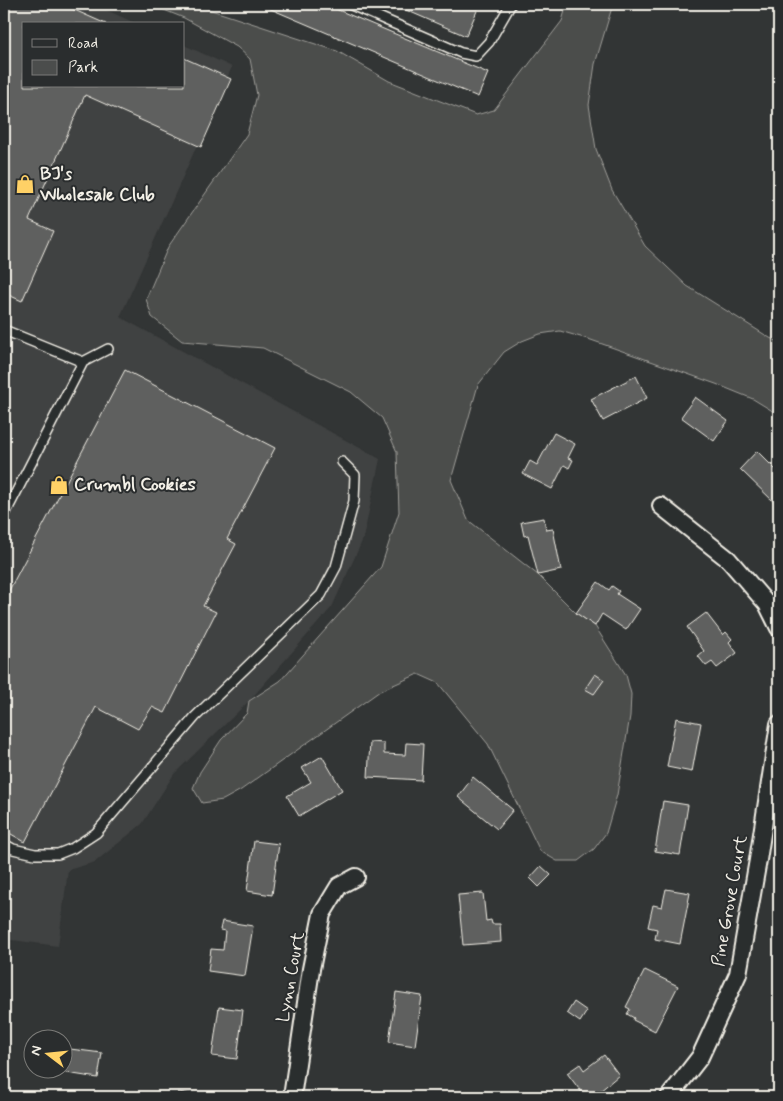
<svg xmlns="http://www.w3.org/2000/svg" width="783" height="1101" viewBox="0 0 783 1101" font-family="Mynerve,sans-serif">
	<style>
		.built { fill: #404242 }
		.green { fill: #4b4d4c; stroke: #a09f9a }
		.building { fill: #5f605f; stroke: #f4f1e8 }
		.lines { fill: none; stroke-linecap: round; stroke-linejoin: round }
		.lane-casing { stroke: #f4f1e8; stroke-width: 12 }
		.street-casing { stroke: #f4f1e8; stroke-width: 20 }
		.lane { stroke: #2a2d2e; stroke-width: 9 }
		.street { stroke: #2a2d2e; stroke-width: 16 }
		.labels { text-anchor: middle; dominant-baseline: central; stroke-width: 4; stroke-linejoin: round; paint-order: stroke }
		.poi-label { font-size: 18px; font-weight: bold; fill: #f4f1e8; stroke: #2a2d2e; text-anchor: start }
		.street-label { font-size: 18px; fill: #f4f1e8; stroke: #2a2d2e }
	</style>
	<rect width="100%" height="100%" fill="#323535"/>
	<filter id="ink" filterUnits="userSpaceOnUse"><feTurbulence type="fractalNoise" baseFrequency=".02" numOctaves="2"/><feDisplacementMap in="SourceGraphic" scale="10" xChannelSelector="R" yChannelSelector="G"/><feConvolveMatrix kernelMatrix="1 2 1 2 8 2 1 2 1" color-interpolation-filters="sRGB"/></filter>
	<g filter="url(#ink)">
		<path class="built" d="M4 4H93L137 24H24V86H184V45L232 67 120 317 380 459 363 539 332 607 249 701 174 774 142 824 95 862 68 870 58 946 4 939Z"/>
		<path class="green" d="M149 4H201L205 8 337 51 389 81 476 115 494 110 562 21 567 4H613L595 64 589 105 596 149 612 190 645 246 687 286 770 338 779 342V417L771 410 753 399 716 384 591 340 560 331 540 334 522 341 504 352 478 385 451 480 468 520 538 575 576 613 595 626 626 675 631 694 630 716 617 795 606 833 594 849 578 861H557L540 851 488 744 438 683 418 674 380 691 241 790 223 800 202 803 193 788 200 772 221 740 247 713 249 701 280 681 381 567 399 512 397 452 382 418 351 392 263 348 182 341 152 317 146 299 168 247 247 134 257 95 250 59 237 47 184 18Z"/>
		<path class="building" d="M4 4H61L106 24H24V86H184V58L231 79 201 147 85 95 29 220 53 231 22 301 4 293Z
			M259 4H324L488 73 478 97Z
			M392 4H480L466 36Z
			M125 370 275 448 227 539 236 544 203 606 216 612 165 713 152 707 138 729 96 707 25 842 4 830V636L8 628 4 626V600Z
			M636 376 647 398 603 421 591 399Z
			M695 397 728 421 714 441 681 417Z
			M554 433 575 444 568 458 573 460 569 468 564 465 552 489 523 474 530 461 537 465Z
			M757 451 778 472 779 471V501L776 504 740 469Z
			M544 518 546 530 553 529 561 570 538 575 528 535 524 536 521 522Z
			M598 582 609 590 612 586 619 591 617 594 640 609 626 630 602 614 595 626 576 613Z
			M706 613 723 635 726 632 732 639 729 642 737 653 717 668 712 662 706 666 698 656 704 651 687 627Z
			M595 674 604 680 594 694 585 689Z
			M676 718 701 723 692 772 667 767Z
			M370 742 384 743V754L405 755 406 743 423 744 421 780 368 777Z
			M322 756 342 790 299 816 287 796 311 782 302 768Z
			M473 777 513 810 497 829 458 797Z
			M663 801 688 805 680 855 655 851Z
			M254 841 279 844 272 895 247 891Z
			M541 866 551 875 539 887 530 878Z
			M666 889 690 893 680 944 655 939 657 929 648 927 653 905 662 907Z
			M483 893 486 921 491 920 492 924H500L501 942 463 945 458 895Z
			M222 921 253 926 245 976 208 971 211 949 223 950 225 931 220 930Z
			M645 970 678 986 655 1031 633 1020 634 1018 627 1014 630 1009 626 1007Z
			M396 992 422 996 415 1046 389 1042Z
			M574 1002 587 1011 580 1022 567 1013Z
			M219 1007 243 1010 237 1059 212 1056Z
			M4 1045 7 1046 4 1072Z
			M62 1048 102 1053 98 1078 48 1070V1068H62Z
			M604 1055 619 1075 593 1097H585L567 1073 580 1064 584 1070Z
			M178 1092 213 1097H177Z"/>
		<g class="lines">
			<g class="lane-casing">
				<path id="lane" d="M349 4 461 53 476 56 489 42 511 4
					M4 330 83 362 108 349
					M4 516 83 362
					M4 844 13 849 35 854H58L73 848 96 833 195 717 321 595 336 567 354 501 355 475 342 462"/>
			</g>
			<g class="street-casing">
				<path id="street" d="M661 506 728 559 767 604 779 628
					M292 1097 311 969 322 914 339 886 356 877
					M669 1097 700 1057 738 974 758 860 779 724"/>
			</g>
			<use href="#lane" class="lane"/>
			<use href="#street" class="street"/>
		</g>
	</g>
	<defs>
		<g id="shop-bare" transform="scale(1.5)"><path d="M-5-2.5h2.3a2.7 3.5 0 0 1 5.4 0H5L5.5 6h-11ZM-1.5-2.5h3a1.5 2.3 0 0 0-3 0Z" fill="#ffd166" stroke="#2a2d2e" stroke-width="2.5" paint-order="stroke"/></g>
	</defs>
	<g fill-rule="evenodd">
		<use href="#shop-bare" x="25" y="184"/>
		<use href="#shop-bare" x="59" y="485"/>
	</g>
	<g class="labels">
		<g class="poi-label">
			<text x="40" y="174">BJ's<tspan x="40" dy="21">Wholesale Club</tspan></text>
			<text x="74" y="485">Crumbl Cookies</text>
		</g>
		<g class="street-label">
			<text transform="translate(730 901) rotate(-80)">Pine Grove Court</text>
			<text transform="translate(291 977) rotate(-80)">Lynn Court</text>
		</g>
	</g>
	<rect width="783" height="1101" fill="none" stroke="#2a2d2e" stroke-width="20"/>
	<rect x="10" y="10" width="763" height="1081" fill="none" stroke="#f4f1e8" stroke-width="2" filter="url(#ink)"/>
	<rect x="22" y="22" width="162" height="65" fill="#2a2d2e" stroke="#7b7b78"/>
	<rect x="32" y="39" width="25" height="8" fill="#2a2d2e" stroke="#7b7b78"/>
	<text x="68" y="48" font-size="15" fill="#f4f1e8">Road</text>
	<rect x="32" y="60" width="25" height="15" fill="#4b4d4c" stroke="#7b7b78"/>
	<text x="68" y="72" font-size="15" fill="#f4f1e8">Park</text>
	<g transform="translate(48 1054) rotate(286)"><circle r="24" fill="#2a2d2e" stroke="#7b7b78"/>
	<path d="M0-4L9 19L0 12L-9 19Z" fill="#ffd166"/>
	<text y="-8" font-size="14" font-weight="bold" text-anchor="middle" fill="#f4f1e8">N</text>
	</g>
</svg>
